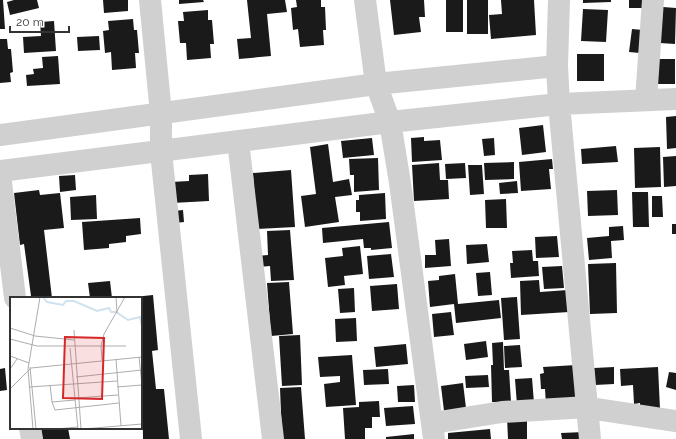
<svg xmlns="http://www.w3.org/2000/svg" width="676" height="439" viewBox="0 0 676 439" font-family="Raleway,sans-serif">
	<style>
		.building { fill: #1a1a1a }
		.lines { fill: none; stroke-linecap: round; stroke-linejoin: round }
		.minor { stroke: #d0d0d0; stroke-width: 22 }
		.inset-river { fill: none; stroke: #cfe2ee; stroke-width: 2 }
		.inset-road { fill: none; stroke: #adadad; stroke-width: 1 }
		.view { fill: #d62828; fill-opacity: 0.15; stroke: #d62828; stroke-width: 2 }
		.inset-edge { fill: none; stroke: #333; stroke-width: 2 }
	</style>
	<rect width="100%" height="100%" fill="#fff"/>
	<path class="building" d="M0 0H3L5 29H0Z
		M14 0H37L39 8 10 15 7 2Z
		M103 0H128V11L104 13Z
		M179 0H203L204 2 179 4Z
		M247 0H285L287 12 267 14 271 56 239 59 237 39 251 38Z
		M296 0H321V7H325L326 30H323L324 45 300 47 298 29 293 30 291 8 297 7Z
		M390 0H424L425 17H419L421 32 394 35Z
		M446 0H463V32H446Z
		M467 0H488V34H467Z
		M501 0H534L536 35 491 39 489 15 502 14Z
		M583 0H611V2L583 3Z
		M629 0H647V8H629Z
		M663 7 676 8 675 44 660 43Z
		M583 9 608 10 606 42 581 41Z
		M208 10V20H212L214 44H210L211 58 187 60 186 43H180L178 21H184L183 12Z
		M133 19 134 30H137L139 53H135L136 68 112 70 111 52 105 53 103 31 109 30 108 21Z
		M54 21 56 51 24 53 23 37 41 36 40 22Z
		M632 29 643 30 640 53 629 52Z
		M99 36 100 50 78 51 77 37Z
		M0 39H7L8 49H11L13 72 10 73 11 82 0 83Z
		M577 54H604V81H577Z
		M58 56 60 84 27 86 26 75 34 74 33 69 43 68 42 57Z
		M656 59H675V84H657Z
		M676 116V148L667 149 666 117Z
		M543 125 546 152 522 155 519 128Z
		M424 137V141L440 140 442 160 412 162 411 138Z
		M372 138 374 155 343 158 341 141Z
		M494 138 495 155 484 156 482 139Z
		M328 144 333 182 349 179 352 195 335 197 339 222 305 227 301 196 316 194 310 147Z
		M616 146 618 162 582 164 581 149Z
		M660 147 661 187 635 188 634 148Z
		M676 156V186L664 187 663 157Z
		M378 158 379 190 354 192V175H350L349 159Z
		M552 159 553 169H549L551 189 521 191 519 162Z
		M514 162V179L485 180 484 163Z
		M439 163 440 180H448L449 199 414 201 412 165Z
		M465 163 466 178 446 179 445 164Z
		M468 165H482L484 194 470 195Z
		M291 170 295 227 257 229 253 173Z
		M208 174 209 201 172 203 171 182 189 181V175Z
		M75 175 76 190 60 192 59 176Z
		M517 181 518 193 500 194 499 183Z
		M39 190 40 195 60 193 64 228 44 230 52 298H25L31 296 24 244 20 245 14 193Z
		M617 190 618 215 588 216 587 191Z
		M632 192H648L649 227H633Z
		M385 193 386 219 360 221V212H356V200H359V195Z
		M96 195 97 219 71 220 70 197Z
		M652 196H662L663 217H652Z
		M506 199 507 228H486L485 200Z
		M183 210 184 222 175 223 174 211Z
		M140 218 141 234 126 236V242L109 244V248L84 250 82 222Z
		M389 222 392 248 371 250V248H364L363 239 323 243 322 228Z
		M672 224H676V234H672Z
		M623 226 624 240 611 241 612 258 589 260 587 238 609 236V227Z
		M290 230 294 280 271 281 270 266 258 267 257 256 268 255 267 231Z
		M557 236 559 257 536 258 535 237Z
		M449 239 451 266 425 268V255H436L435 240Z
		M487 244 489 262 467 264 466 245Z
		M360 246 363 274 344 276 345 285 328 287 325 258 343 256 342 248Z
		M532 250 533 261H538L539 276 511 278 510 263H513L512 251Z
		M391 254 394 277 369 279 367 256Z
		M616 263 617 313 590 314 588 264Z
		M562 266 564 288 544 289 542 267Z
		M490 272 492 295 478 296 476 273Z
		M455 274 458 304 499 300 501 318 456 323 454 304 430 307 428 281 439 280V276Z
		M539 280 540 292 568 290 569 312 521 315 520 281Z
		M110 281 112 298H90L88 283Z
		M289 282 293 334 271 336 267 283Z
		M397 284 399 309 372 311 370 286Z
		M354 288 355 312 340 313 338 289Z
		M153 295 158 350 152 351 156 389H164L169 439H143L141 298 134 297Z
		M517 297 520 339 504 340 501 298Z
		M451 312 454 335 434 337 432 314Z
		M356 318 357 341 336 342 335 319Z
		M300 335 302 385 282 386 279 336Z
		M486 341 488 357 466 360 464 344Z
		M503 342 504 370H509L511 402H492L491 365H493L492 343Z
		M406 344 408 364 376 367 374 347Z
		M520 345 522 367 505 368 504 346Z
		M352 355 356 405 326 407 324 384 340 382V376L320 377 318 357Z
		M576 365 578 402 546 405 545 389H541L540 374 544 373 543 367Z
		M614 367V384L595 385 594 368Z
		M658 367 660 409 640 410V403L634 404 633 385 621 386 620 369Z
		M5 368 7 390 0 391V369Z
		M388 369 389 384 364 385 363 370Z
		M669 372 676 373V390L666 387Z
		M488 375 489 387 466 388 465 376Z
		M532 378 534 403 517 405 515 379Z
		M463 383 466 408 444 411 441 386Z
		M414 385 415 402H398L397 386Z
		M301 387 305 439H282L280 388Z
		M379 401 380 417H372V428H365V439H345L343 408 359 407V402Z
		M413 406 415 424 386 426 384 408Z
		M527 416V439H508L507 417Z
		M41 428H68L70 439H42Z
		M490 429 491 439H448V433Z
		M584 432V439H562L561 433Z
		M414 434V439H386V437Z"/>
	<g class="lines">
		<path class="minor" d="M150 0 161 114V152L191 439
			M365 0 376 84 390 122 400 183 434 439
			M559 0 557 66 559 104 590 439
			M646 100 653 0
			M0 135 376 84 557 66
			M238 141 273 439
			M0 171 390 122 559 104 676 99
			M0 174 15 298
			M589 408 676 421
			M433 423 502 412 588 407
			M30 428 32 439"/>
	</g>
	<g transform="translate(10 297)">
		<rect width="132" height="132" fill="#fff"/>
		<path class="inset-river" d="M33 0 37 5 53 8 56 4H64L87 14 99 11 101 15H106L118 23 130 20 132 29"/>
		<path class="inset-road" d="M106 0 107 16M0 31 25 39 64 43M64 33 71 132M0 42 27 49H116M91 49 94 37 115 0M91 49 92 63M60 51 68 132M0 59 19 66M129 60 132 88M106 62 111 129M20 70 26 132M0 72 7 62M66 80 132 73M40 88 42 105 65 103M19 90 107 84M107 90 132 88M0 92 21 71 132 60M66 101 108 98M42 105 45 113 109 106M23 132 18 72 30 0M46 132 68 130M73 132 132 127"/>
		<path class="view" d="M55 40 94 41 92 102 53 101Z"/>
		<rect width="132" height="132" class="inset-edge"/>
	</g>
	<path d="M10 26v6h59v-6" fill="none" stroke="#333333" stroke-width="2"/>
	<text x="16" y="26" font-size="12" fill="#333333" stroke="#ffffff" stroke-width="3" paint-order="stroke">20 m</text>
</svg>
